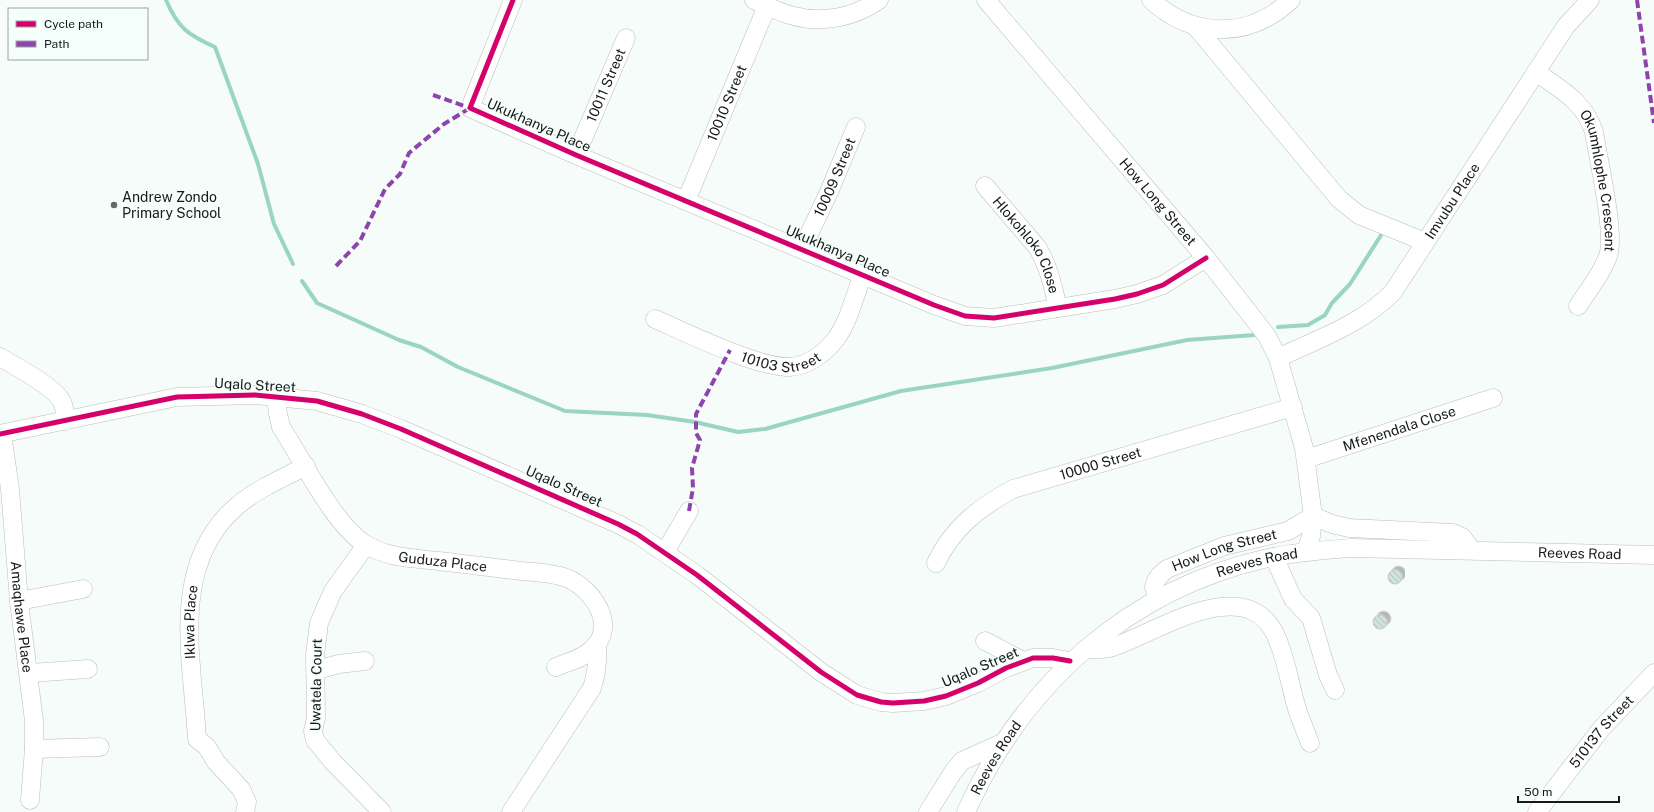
<svg xmlns="http://www.w3.org/2000/svg" width="1654" height="812" viewBox="0 0 1654 812" font-family="'Public Sans',sans-serif">
	<style>
		.lines { fill: none; stroke-linecap: round; stroke-linejoin: round }
		.stream { stroke: #9ad4c5; stroke-width: 4 }
		.building { fill: url(#building-back-hatch); stroke: #c1c6c4; filter: url(#shadow) }
		.minor-casing { stroke: #babebd; stroke-width: 19 }
		.minor { stroke: #fefffe; stroke-width: 18 }
		.quiet { stroke: #8e44ad; stroke-width: 4; stroke-dasharray: 8 4; stroke-linecap: butt }
		.cycleway-casing { stroke: #f4fefb; stroke-width: 8 }
		.cycleway { stroke: #d6006c; stroke-width: 5 }
		.poi-dot { fill: #646867; stroke: #f4fefb; stroke-width: 1.5 }
		.labels { text-anchor: middle; dominant-baseline: central; stroke-width: 3; stroke-linejoin: round; paint-order: stroke }
		.street-label { font-size: 14px; fill: #151918; stroke: #f4fefb }
		.poi-label { font-size: 14px; fill: #151918; stroke: #f4fefb; text-anchor: start }
	</style>
	<defs>
		<pattern id="building-back-hatch" width="6" height="6" patternUnits="userSpaceOnUse"><rect width="6" height="6" fill="#d0e2dd"/><path d="M-1 5l2 2M0 0l6 6M5-1l2 2" fill="none" stroke="#b2c1bd"/></pattern>
		<filter id="shadow"><feDropShadow dx="3.5" dy="-3.5" stdDeviation="0" flood-color="#0004"/></filter>
	</defs>
	<rect width="100%" height="100%" fill="#f6fcfa"/>
	<g class="lines">
		<path class="stream" d="M166 0C178 28 188 35 215 47L258 164 274 224 293 264
			M302 281 317 303 399 340 421 347 458 367 565 411 647 415 695 422 738 432 765 429 901 391 1052 368 1187 340 1254 335
			M1278 327 1308 325 1325 315 1332 303 1350 284 1383 232"/>
	</g>
	<path class="building" d="M1388 577a7 7 0 1 1 14 0a7 7 0 1 1-14 0Z
		M1373 622a7 7 0 1 1 14 0a7 7 0 1 1-14 0Z"/>
	<g class="lines">
		<g class="minor-casing">
			<g id="minor">
				<path d="M513 0 470 108 576 155 934 305 965 316 994 318 1115 299 1137 294 1163 285 1206 258"/>
				<path d="M754 0C767 6 780 13 794 16 822 24 855 17 879 0"/>
				<path id="s1" d="M986 0 1206 258 1267 336 1278 358 1304 448 1313 516 1311 536 1306 552"/>
				<path d="M1151 0C1193 38 1248 40 1291 0"/>
				<path d="M1196 27 1339 199 1359 215 1425 242"/>
				<path id="s2" d="M1536 72C1561 90 1584 101 1594 132 1598 159 1616 234 1608 256 1602 274 1588 290 1578 306"/>
				<path id="s3" d="M576 155 626 38"/>
				<path id="s4" d="M985 186 1037 247C1049 266 1053 287 1058 308"/>
				<path id="s5" d="M686 201 767 6"/>
				<path id="s6" d="M802 249 829 192 856 127"/>
				<path id="s7" d="M655 319C687 333 758 368 790 367 808 366 825 353 836 339 849 321 855 295 863 274"/>
				<path d="M0 357C16 367 52 385 61 400 65 406 65 415 66 421"/>
				<path id="s8" d="M1278 358C1318 339 1362 324 1393 292L1566 26 1590 0"/>
				<path id="s9" d="M276 397 278 414 281 427C302 459 334 525 365 544 387 558 413 558 438 561 466 564 494 568 522 571 536 572 554 573 567 578 593 589 619 627 591 650 582 659 567 662 556 667"/>
				<path d="M0 434 177 397 255 395 317 401 362 414 401 429 618 524 637 534 697 575 821 672 857 695 881 702 893 703 924 701 946 696 978 683 1006 668 1033 658H1053L1070 661"/>
				<path id="s10" d="M2 434 10 489 19 601 34 721V749L30 800"/>
				<path id="s11" d="M1306 459 1493 398"/>
				<path d="M1313 516 1332 524 1349 528 1453 533 1462 537 1472 550"/>
				<path d="M366 545 333 591 319 623 315 655 316 718 313 731 315 740 333 762 382 812"/>
				<path d="M665 552 689 511"/>
				<path d="M1274 557 1293 599 1311 618 1328 675 1335 690"/>
				<path id="s12" d="M936 563C952 528 980 507 1013 489L1293 407"/>
				<path id="s13" d="M1158 599 1154 587 1155 583 1159 576 1167 569 1224 546 1288 531 1313 516"/>
				<path d="M19 601 83 589"/>
				<path d="M985 641 1023 661"/>
				<path d="M1086 649C1095 649 1104 650 1113 647 1156 633 1246 570 1276 636 1287 660 1290 687 1298 712 1302 723 1306 733 1310 743"/>
				<path d="M316 670 339 664 365 661"/>
				<path d="M30 673 88 669"/>
				<path d="M34 749 100 747"/>
				<path id="s14" d="M245 812 247 802 241 789 216 762 207 747 197 739C193 661 168 565 237 506 257 489 283 478 306 466"/>
				<path d="M511 812 592 688C597 673 598 660 597 644"/>
				<path d="M928 812 953 772 962 761 1002 743"/>
				<path id="s15" d="M966 812C1023 684 1129 589 1268 558 1295 552 1324 550 1352 548L1654 555"/>
				<path id="s16" d="M1537 812 1601 729 1654 673"/>
			</g>
		</g>
		<use href="#minor" class="minor"/>
		<path class="quiet" d="M1637 0 1654 123
			M433 95 470 108
			M336 266 360 241 385 189 400 174 409 153 444 124 470 108
			M689 511 693 488 692 468 700 440 696 433V414L730 350"/>
		<g class="cycleway-casing">
			<path id="cycleway" d="M513 0 470 108 576 155 934 305 965 316 994 318 1115 299 1137 294 1163 285 1206 258
				M0 434 177 397 255 395 317 401 362 414 401 429 618 524 637 534 697 575 821 672 857 695 881 702 893 703 924 701 946 696 978 683 1006 668 1033 658H1053L1070 661"/>
		</g>
		<use href="#cycleway" class="cycleway"/>
	</g>
	<circle class="poi-dot" cx="114" cy="205" r="4"/>
	<g class="labels">
		<g class="street-label">
			<text stroke="none"><textPath href="#s3" startOffset="76">10011 Street</textPath></text>
			<text stroke="none"><textPath href="#s5" startOffset="106">10010 Street</textPath></text>
			<text transform="translate(539 125) rotate(24)">Ukukhanya Place</text>
			<text stroke="none"><textPath href="#s6" startOffset="79">10009 Street</textPath></text>
			<text stroke="none"><textPath href="#s2" startOffset="134">Okumhlophe Crescent</textPath></text>
			<text stroke="none"><textPath href="#s8" startOffset="242">Imvubu Place</textPath></text>
			<text stroke="none"><textPath href="#s1" startOffset="265">How Long Street</textPath></text>
			<text stroke="none"><textPath href="#s4" startOffset="73">Hlokohloko Close</textPath></text>
			<text transform="translate(838 251) rotate(23)">Ukukhanya Place</text>
			<text stroke="none"><textPath href="#s7" startOffset="135">10103 Street</textPath></text>
			<text transform="translate(255 385) rotate(3)">Uqalo Street</text>
			<text stroke="none"><textPath href="#s11" startOffset="98">Mfenendala Close</textPath></text>
			<text stroke="none"><textPath href="#s12" startOffset="200">10000 Street</textPath></text>
			<text transform="translate(564 486) rotate(24)">Uqalo Street</text>
			<text stroke="none"><textPath href="#s13" startOffset="96">How Long Street</textPath></text>
			<text stroke="none"><textPath href="#s15" startOffset="722">Reeves Road</textPath></text>
			<text stroke="none"><textPath href="#s9" startOffset="256">Guduza Place</textPath></text>
			<text stroke="none"><textPath href="#s15" startOffset="398">Reeves Road</textPath></text>
			<text stroke="none"><textPath href="#s10" startOffset="184">Amaqhawe Place</textPath></text>
			<text stroke="none"><textPath href="#s14" startOffset="209">Iklwa Place</textPath></text>
			<text transform="translate(980 667) rotate(-23)">Uqalo Street</text>
			<text transform="translate(316 685) rotate(-89)">Uwatela Court</text>
			<text stroke="none"><textPath href="#s16" startOffset="103">510137 Street</textPath></text>
			<text stroke="none"><textPath href="#s15" startOffset="62">Reeves Road</textPath></text>
		</g>
		<g class="poi-label">
			<text x="122" y="197">Andrew Zondo<tspan x="122" dy="16">Primary School</tspan></text>
		</g>
	</g>
	<rect x="8" y="8" width="140" height="52" fill="#f4fefb" stroke="#9ba2a0"/>
	<rect x="16" y="21" width="20" height="6" fill="#d6006c" stroke="#9ba2a0"/>
	<text x="44" y="28" font-size="12" fill="#151918">Cycle path</text>
	<rect x="16" y="41" width="20" height="6" fill="#8e44ad" stroke="#9ba2a0"/>
	<text x="44" y="48" font-size="12" fill="#151918">Path</text>
	<path d="M1518 796v6h101v-6" fill="none" stroke="#151918" stroke-width="2"/>
	<text x="1524" y="796" font-size="12" fill="#151918" stroke="#f4fefb" stroke-width="3" paint-order="stroke">50 m</text>
</svg>
